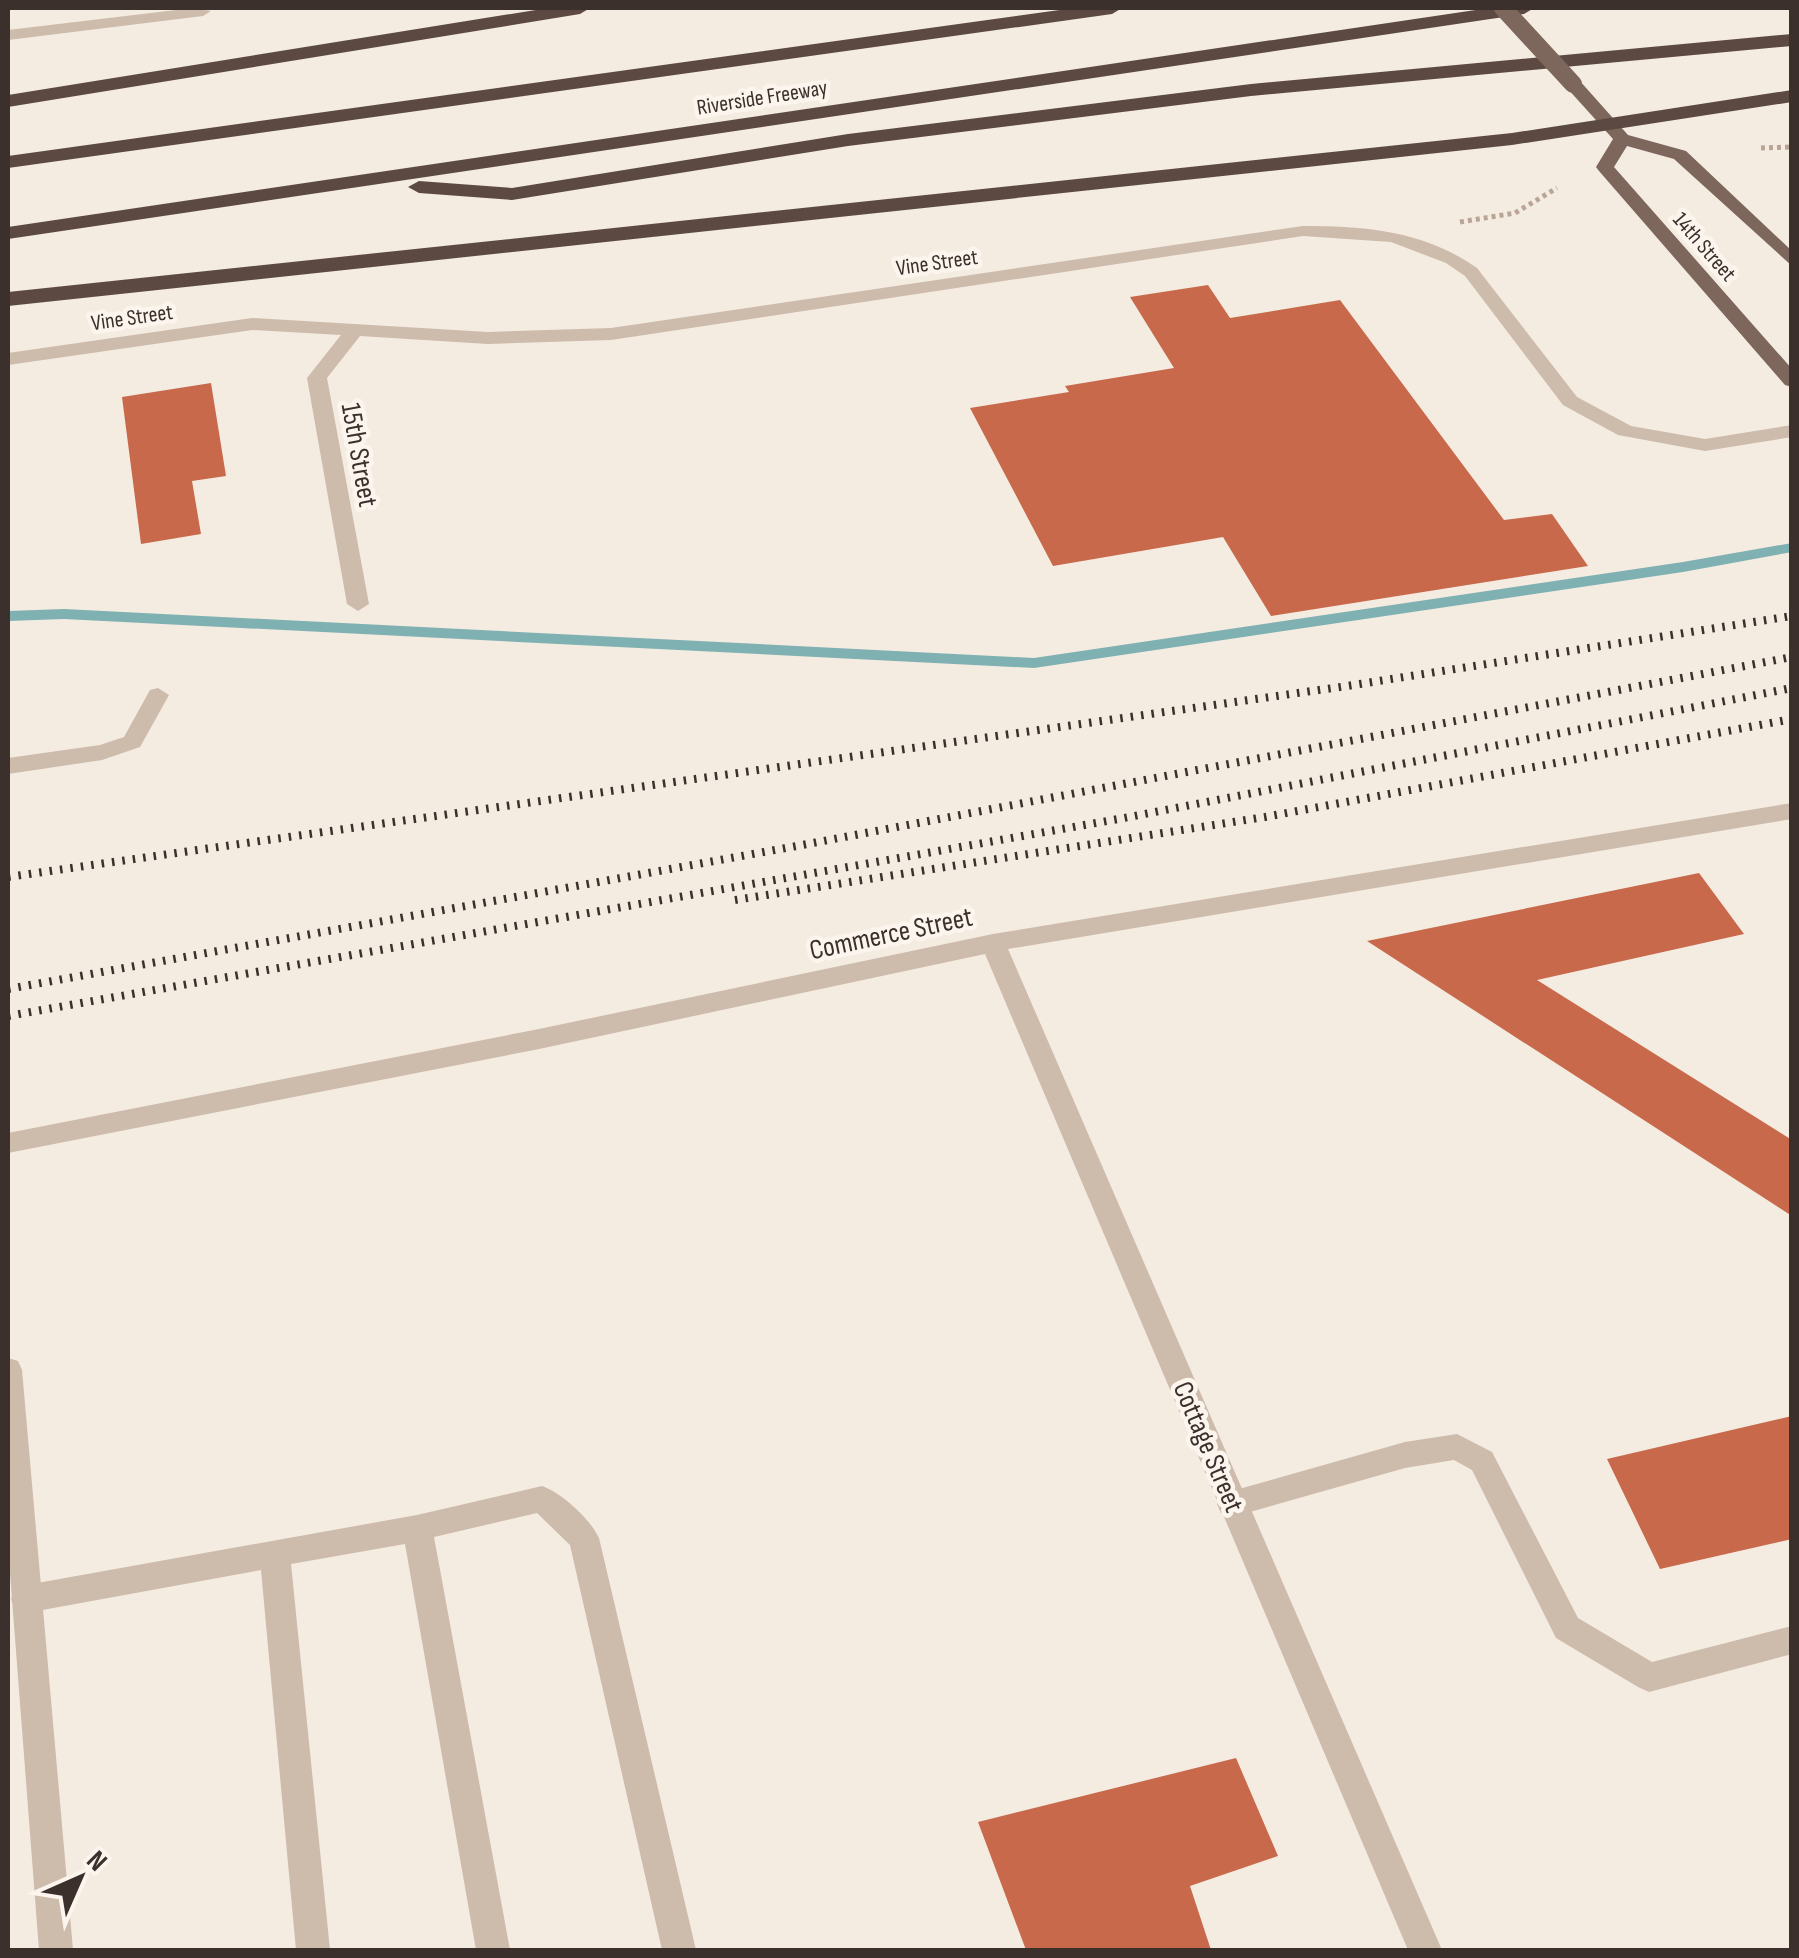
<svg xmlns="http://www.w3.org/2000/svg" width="1799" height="1958" viewBox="0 0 1799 1958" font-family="'Sofia Sans Condensed',sans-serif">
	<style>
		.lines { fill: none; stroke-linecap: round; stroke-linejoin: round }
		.stream { fill: #7fb0b2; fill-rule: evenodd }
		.building { fill: #c8694b }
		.path { stroke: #b9a596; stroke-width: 5; stroke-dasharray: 4 4; stroke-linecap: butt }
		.lane { fill: #cdbbac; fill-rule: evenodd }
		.street { fill: #cdbbac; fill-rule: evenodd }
		.primary { fill: #7d675c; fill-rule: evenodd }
		.highway { fill: #5c4a42; fill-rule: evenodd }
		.rail { stroke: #3b302b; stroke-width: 8; stroke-dasharray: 2.5 8; stroke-linecap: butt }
		.primary-bridge { stroke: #7d675c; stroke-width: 18 }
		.labels { text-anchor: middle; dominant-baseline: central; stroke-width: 9; stroke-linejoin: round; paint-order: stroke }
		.far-street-label { font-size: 22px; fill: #3b302b; stroke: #fbf5ee }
		.street-label { font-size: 28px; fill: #3b302b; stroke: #fbf5ee }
	</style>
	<rect width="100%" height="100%" fill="#f4ebe1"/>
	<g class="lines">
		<path class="stream" d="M1792 543V552L1683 572 1034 668 64 619 8 621V611L64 609 1034 658 1683 562Z"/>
	</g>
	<path class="building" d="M1208 285 1230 318 1340 300 1504 520 1552 514 1588 566 1271 616 1223 537 1053 566 970 408 1069 392 1065 386 1174 368 1130 297Z
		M211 383 226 476 192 481 201 534 141 544 122 397Z
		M1699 873 1744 934 1537 980 1792 1140V1216L1367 941Z
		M1792 1416V1539L1660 1569 1607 1459Z
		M1236 1758 1278 1856 1190 1886 1211 1950H1026L978 1822Z"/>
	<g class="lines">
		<path class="path" d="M1761 148 1792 147
			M1460 222 1515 213 1557 188"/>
		<path class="lane" d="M158 688 169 695 140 747 102 760 8 774V758L100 745 124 737 150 690Z
			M1457 1434 1492 1452 1578 1618 1652 1662 1792 1626V1654L1649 1692 1638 1687 1556 1638 1472 1470 1454 1460 1405 1468 1232 1517 1221 1513 1217 1504 1221 1495 1232 1491 1405 1442Z
			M542 1486C562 1493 590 1519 599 1538L696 1950H662L570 1545 537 1513 434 1537 510 1950H476L405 1544 291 1564 330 1950H296L261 1570 26 1613 15 1609 11 1599 15 1589 26 1585 417 1515Z"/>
		<path class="street" d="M193 8 211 11 203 16 8 40V30Z
			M1303 226C1367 226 1424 231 1477 268L1577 397 1631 426 1705 439 1792 425V437L1705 451 1618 435 1563 405 1465 276 1446 263 1391 242 1303 236 611 340 488 344 360 336 327 378 369 604 358 611 347 604 307 378 341 335 252 330 8 365V353L252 318 488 332 611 328Z
			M1792 803V819L1008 949 1442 1950H1408L985 954 539 1049 8 1153V1133L539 1029 993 934Z
			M8 1358 18 1361 22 1370 73 1950H39L8 1547Z"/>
		<path class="primary" d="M1567 80H1579L1628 135 1686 151 1792 251V266L1674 159 1627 146 1614 167 1792 369V387L1785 385 1599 171 1596 167 1613 139 1567 88Z"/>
		<path class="highway" d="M548 8H590L580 14 8 107V95Z
			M1074 8H1122L1112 14 8 168V156Z
			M1489 8H1534L1524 14 8 239V227Z
			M1792 34V46L1251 96 848 146 512 200 419 193 408 187 419 181 512 188 848 134 1251 84Z
			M1792 90V102L1512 145 8 306V292L1512 133Z"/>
		<path class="rail" d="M8 877 1347 686 1792 616
			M735 900 1265 817 1792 719
			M8 989 797 846 1792 657
			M8 1016 1124 818 1792 688"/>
		<path class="primary-bridge" d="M1503 8 1573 84"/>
	</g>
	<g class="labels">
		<g class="far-street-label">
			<text transform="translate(762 98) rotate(-9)">Riverside Freeway</text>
			<text transform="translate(1704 247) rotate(49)">14th Street</text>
			<text transform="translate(937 263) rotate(-8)">Vine Street</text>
			<text transform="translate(132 318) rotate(-8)">Vine Street</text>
		</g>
		<g class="street-label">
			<text transform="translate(359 455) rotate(80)">15th Street</text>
			<text transform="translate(891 934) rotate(-12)">Commerce Street</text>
			<text transform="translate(1208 1447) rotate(67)">Cottage Street</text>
		</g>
	</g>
	<rect width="1799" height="1958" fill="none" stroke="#3b302b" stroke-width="20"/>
	<g transform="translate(80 1878) rotate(45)" stroke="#fbf5ee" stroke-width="8" paint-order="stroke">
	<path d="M0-8L18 38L0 25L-18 38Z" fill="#3b302b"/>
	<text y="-15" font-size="28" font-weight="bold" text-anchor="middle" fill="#3b302b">N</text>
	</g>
</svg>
